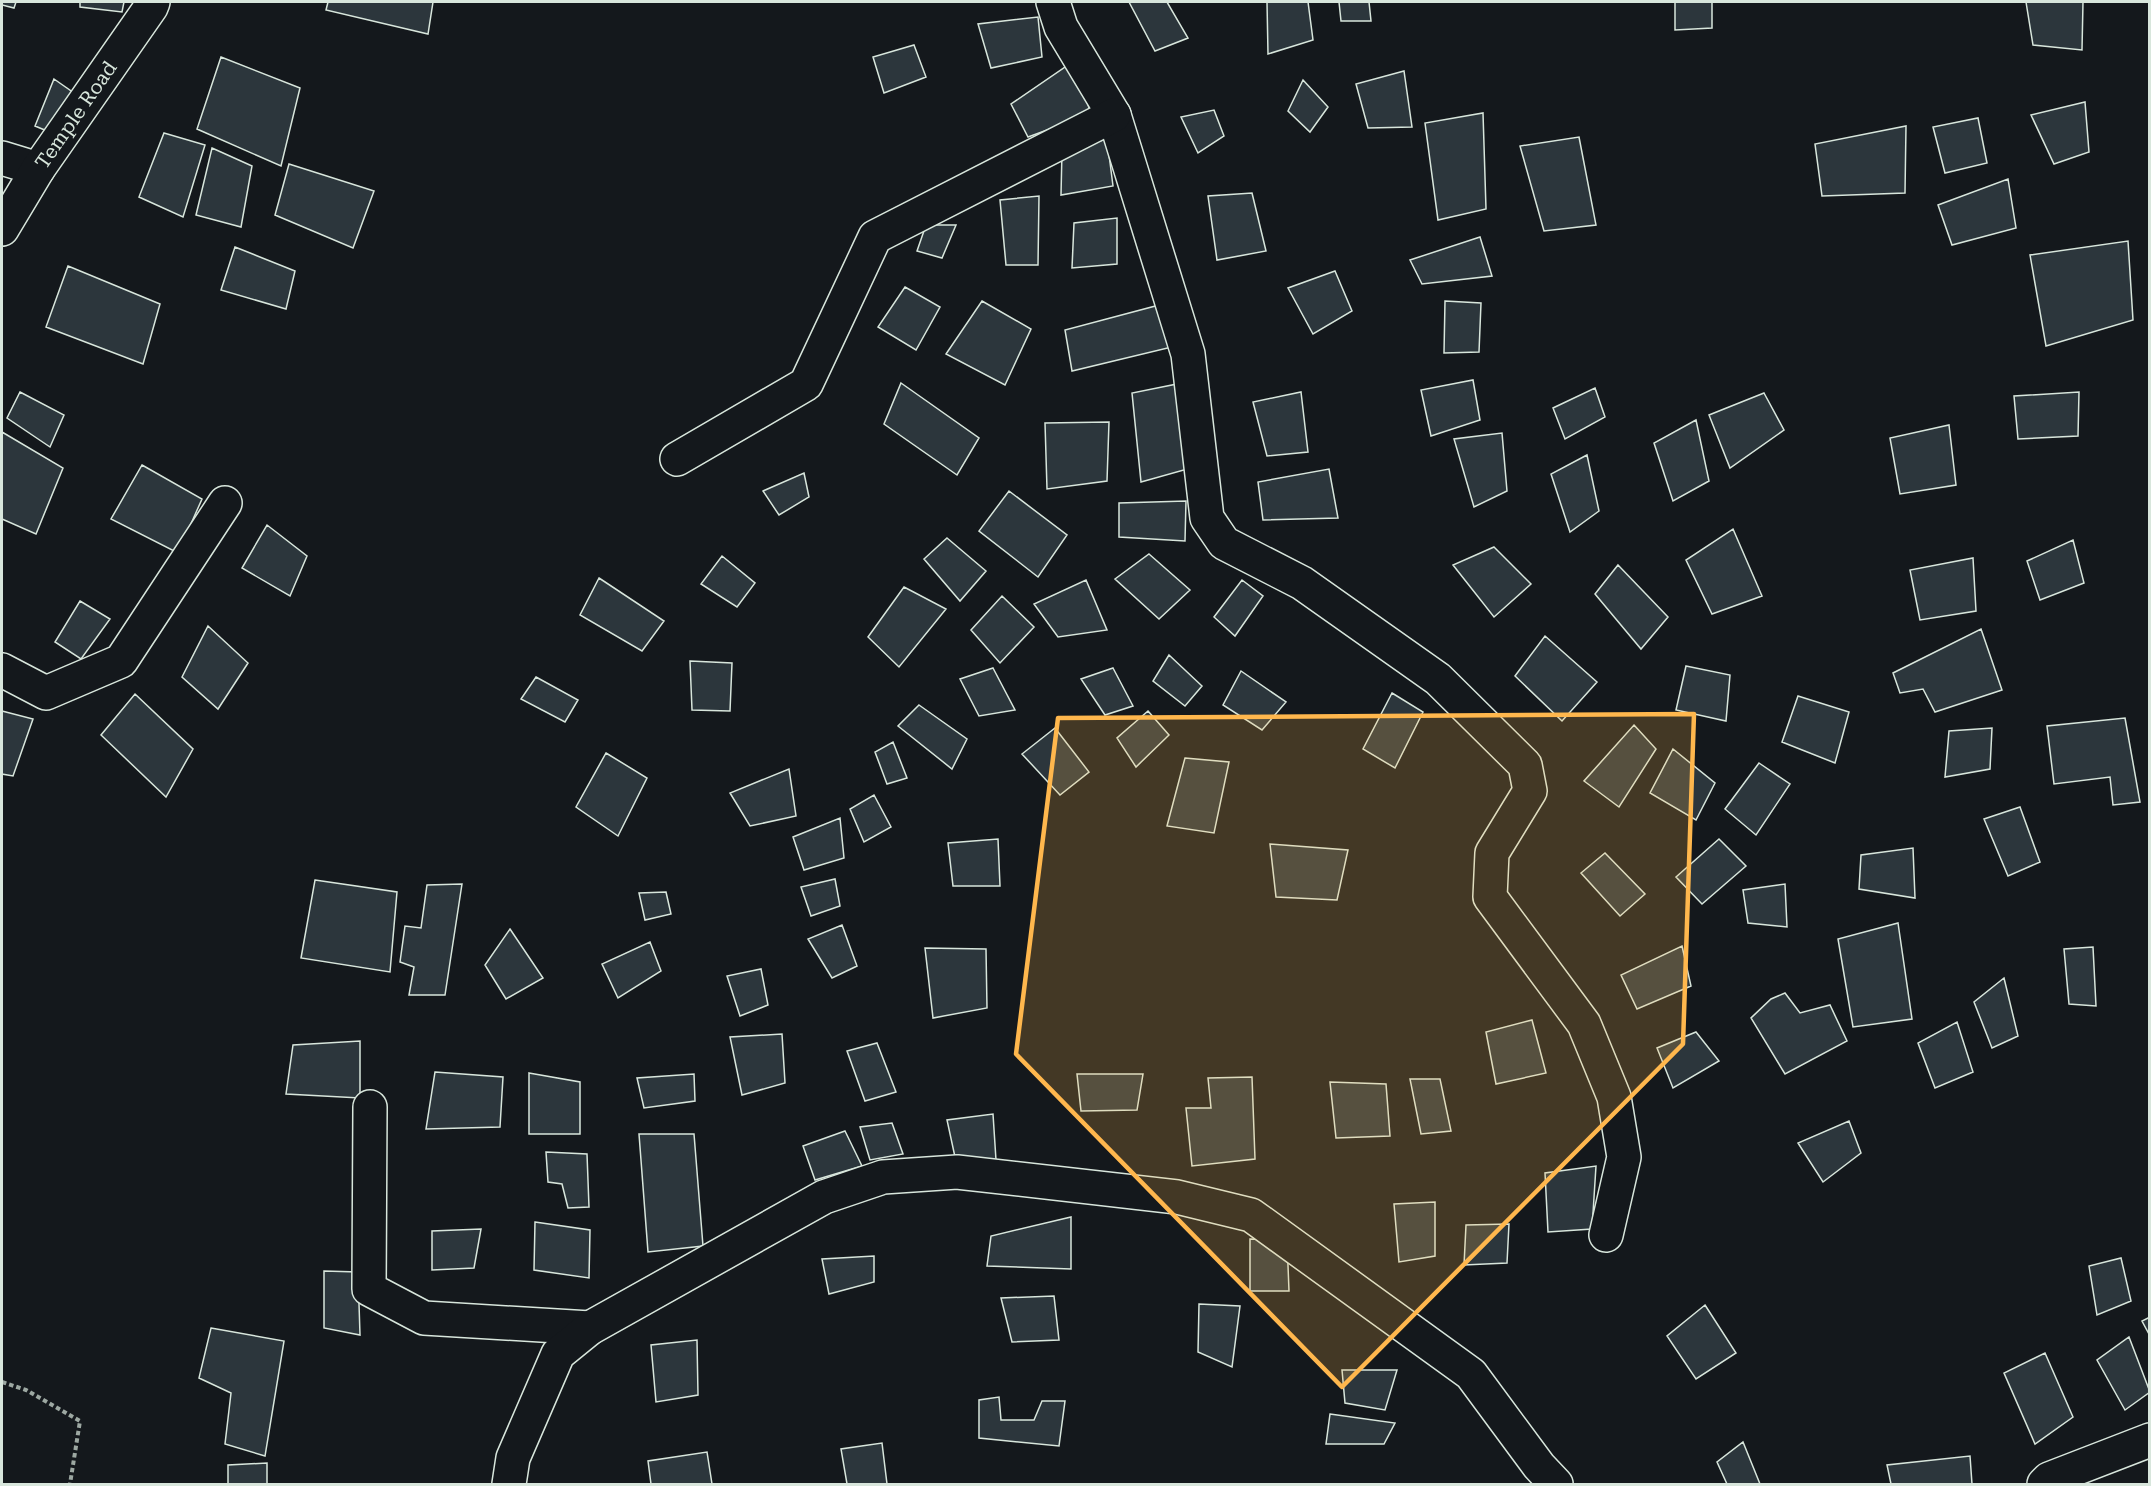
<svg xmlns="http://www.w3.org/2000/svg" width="2151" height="1486" viewBox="0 0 2151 1486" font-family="'Roboto Serif',serif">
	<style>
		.building { fill: #2c363c; stroke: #d8e6dc; stroke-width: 1.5 }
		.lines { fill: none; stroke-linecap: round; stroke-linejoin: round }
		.minor-casing { stroke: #d8e6dc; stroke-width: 36 }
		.path { stroke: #9da8a2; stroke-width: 4; stroke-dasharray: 4.5 3; stroke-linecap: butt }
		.minor { stroke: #14181c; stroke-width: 33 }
		.marked { fill: #ffb74d; fill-opacity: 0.2; stroke: #ffb74d; stroke-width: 4.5; stroke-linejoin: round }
		.labels { text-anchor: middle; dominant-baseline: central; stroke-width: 4.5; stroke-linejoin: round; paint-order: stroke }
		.street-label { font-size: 20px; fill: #d8e6dc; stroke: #14181c }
	</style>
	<rect width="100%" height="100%" fill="#14181c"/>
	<path class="building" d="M2 2H16L14 8 2 5Z
		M80 2H124L122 12 80 7Z
		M328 2H433L428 34 326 10Z
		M1129 2H1167L1188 38 1155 51Z
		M1267 2H1308L1313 40 1268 54Z
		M1339 2H1369L1371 21H1341Z
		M1675 2H1712V28L1675 30Z
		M2026 2H2083L2082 50 2033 45Z
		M1038 17 1042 57 991 68 978 24Z
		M914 45 926 77 884 93 873 57Z
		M221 57 300 88 281 166 197 129Z
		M1074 61 1091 114 1028 137 1011 104Z
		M1404 71 1412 127 1368 128 1356 84Z
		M54 79 74 93 52 133 35 126Z
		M1303 80 1328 107 1310 132 1288 111Z
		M2085 102 2089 152 2054 164 2031 115Z
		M1214 110 1224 136 1198 153 1181 117Z
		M1483 113 1486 209 1438 220 1425 123Z
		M1978 118 1987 163 1945 173 1933 127Z
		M1906 126 1905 193 1822 196 1815 144Z
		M164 133 205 145 183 217 139 197Z
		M1579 137 1596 225 1544 231 1520 146Z
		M1107 139 1113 186 1061 195 1062 151Z
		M212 148 252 166 241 227 196 215Z
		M289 164 374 191 353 248 275 215Z
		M2008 179 2016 228 1952 245 1938 205Z
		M1252 193 1266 251 1217 260 1208 196Z
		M1039 196 1038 265H1006L1000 200Z
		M1117 218V264L1072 268 1074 223Z
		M926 225H956L942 258 917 251Z
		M1480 237 1492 276 1422 284 1410 260Z
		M2128 241 2133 320 2046 346 2030 255Z
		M235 247 295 271 286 309 221 290Z
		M68 266 160 304 143 364 46 327Z
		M1335 271 1352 311 1313 334 1288 288Z
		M905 287 940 307 916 350 878 327Z
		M982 301 1031 329 1005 385 946 354Z
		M1445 301 1481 303 1479 352 1444 353Z
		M1163 304 1176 346 1072 371 1065 330Z
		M1473 380 1480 420 1431 436 1421 390Z
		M901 383 979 438 957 475 884 424Z
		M1182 383 1191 468 1141 482 1132 393Z
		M1595 388 1605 417 1565 439 1553 408Z
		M20 392 64 415 50 447 7 418Z
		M1301 392 1308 452 1267 456 1253 402Z
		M2079 392 2078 436 2018 439 2014 396Z
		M1764 393 1784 430 1730 468 1709 415Z
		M1696 420 1709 481 1673 501 1654 443Z
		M1109 422 1107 481 1047 489 1045 423Z
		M1949 425 1956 485 1900 494 1890 438Z
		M2 432 63 468 36 534 2 519Z
		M1502 433 1507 491 1474 507 1454 439Z
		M1587 455 1599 511 1570 532 1551 474Z
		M142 465 202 499 178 553 111 519Z
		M1329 469 1338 518 1263 520 1258 482Z
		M804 473 809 497 779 515 763 491Z
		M1009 491 1067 535 1038 577 979 531Z
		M1186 501 1185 541 1119 537V503Z
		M267 525 307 556 290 596 242 568Z
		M1733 529 1762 596 1712 614 1686 560Z
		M947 538 986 571 960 601 924 559Z
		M2073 540 2084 583 2040 600 2027 561Z
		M1494 547 1531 584 1494 617 1453 565Z
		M1149 554 1190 590 1159 619 1115 579Z
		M722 556 755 583 737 607 701 584Z
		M1973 558 1976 611 1920 620 1910 570Z
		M1618 565 1668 617 1641 649 1595 594Z
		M599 578 664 621 642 651 580 615Z
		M1086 580 1107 630 1058 637 1034 604Z
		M1242 580 1263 596 1235 636 1214 617Z
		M904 587 946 609 899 667 868 637Z
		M1002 596 1034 627 1000 663 971 630Z
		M80 601 110 619 81 659 55 642Z
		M208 626 248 663 218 709 182 677Z
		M1981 629 2002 690 1935 712 1923 689 1900 693 1893 673Z
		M1545 636 1597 682 1562 721 1515 676Z
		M1169 655 1202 686 1185 706 1153 681Z
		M690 661 732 663 730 711 692 710Z
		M1686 666 1730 675 1726 721 1676 710Z
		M993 668 1015 710 979 716 960 679Z
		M1113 668 1133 706 1105 715 1081 679Z
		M1241 671 1286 702 1262 730 1223 705Z
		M536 677 578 700 565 722 521 699Z
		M1392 693 1423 712 1395 768 1363 749Z
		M135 694 193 749 166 797 101 735Z
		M1798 696 1849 712 1835 763 1782 742Z
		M919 705 967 739 952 769 898 726Z
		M2 711 33 719 13 776 2 774Z
		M1148 711 1169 735 1136 767 1117 738Z
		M2125 718 2140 802 2113 805 2110 777 2054 784 2047 726Z
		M1634 725 1656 749 1619 807 1584 781Z
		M1055 728 1089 772 1060 795 1022 754Z
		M1992 728 1990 769 1945 777 1949 731Z
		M893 742 907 778 887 784 875 752Z
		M1673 749 1715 783 1696 820 1650 793Z
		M606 753 647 778 618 836 576 807Z
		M1185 758 1229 762 1214 833 1167 826Z
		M1759 763 1790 784 1756 835 1725 809Z
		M789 769 796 816 750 826 730 793Z
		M874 795 891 827 864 842 850 809Z
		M2020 807 2040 862 2008 876 1984 819Z
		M840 818 844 858 804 870 793 837Z
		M998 839 1000 886H953L948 843Z
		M1719 839 1746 866 1702 904 1676 877Z
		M1270 844 1348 850 1337 900 1276 897Z
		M1913 848 1915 898 1859 889 1861 855Z
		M1605 853 1645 894 1620 916 1581 873Z
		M835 879 840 906 811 916 801 887Z
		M315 880 397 892 390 972 301 958Z
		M462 884 445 995H409L414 967 400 962 405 926 421 928 427 885Z
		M1785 884 1787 927 1748 923 1743 890Z
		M666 892 671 914 645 920 639 893Z
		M1898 923 1912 1019 1853 1027 1838 939Z
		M842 925 857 966 832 978 808 939Z
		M510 929 543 978 506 999 485 965Z
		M650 942 661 971 618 998 602 964Z
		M1682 946 1691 986 1637 1009 1621 975Z
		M2093 947 2096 1006 2069 1004 2064 949Z
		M925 948 986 949 987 1008 933 1018Z
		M761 969 768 1005 740 1016 727 976Z
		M2004 978 2018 1036 1992 1048 1974 1002Z
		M1785 993 1800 1013 1830 1005 1847 1041 1785 1074 1751 1018 1771 999Z
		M1532 1020 1546 1073 1496 1084 1486 1032Z
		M1957 1022 1973 1072 1935 1088 1918 1043Z
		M1696 1032 1719 1061 1673 1088 1657 1048Z
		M782 1034 785 1083 742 1095 730 1037Z
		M360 1041V1098L286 1094 293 1045Z
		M877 1043 896 1092 865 1101 847 1051Z
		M435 1072 503 1077 500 1127 426 1129Z
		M529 1073 580 1082V1134H529Z
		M694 1074 695 1101 644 1108 637 1078Z
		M1077 1074H1143L1137 1110 1081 1111Z
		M1252 1077 1255 1159 1192 1166 1186 1108H1211L1208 1078Z
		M1410 1079H1440L1451 1131 1421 1134Z
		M1330 1082 1386 1084 1390 1136 1336 1138Z
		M993 1114 996 1160 955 1157 947 1120Z
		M1849 1121 1861 1153 1823 1182 1798 1143Z
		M892 1123 903 1154 870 1160 860 1127Z
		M845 1131 862 1166 815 1180 803 1146Z
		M639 1134H694L703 1246 648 1252Z
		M546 1152 587 1154 589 1207 568 1208 562 1184 548 1182Z
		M1596 1166 1592 1229 1548 1232 1545 1173Z
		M1435 1202V1256L1399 1262 1394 1204Z
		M1071 1217V1269L987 1266 991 1236Z
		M535 1222 590 1230 589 1278 534 1270Z
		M1509 1224 1507 1263 1464 1265 1466 1225Z
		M481 1229 474 1268 432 1270V1231Z
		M1250 1239 1287 1240 1289 1291H1250Z
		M874 1256V1282L829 1294 822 1259Z
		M2121 1258 2131 1301 2097 1315 2089 1266Z
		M324 1271 358 1272 360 1335 324 1328Z
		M1054 1296 1059 1340 1012 1342 1001 1298Z
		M1199 1304 1240 1306 1232 1367 1198 1352Z
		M1705 1305 1736 1353 1696 1379 1667 1336Z
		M2150 1317V1336L2142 1321Z
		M211 1328 284 1341 265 1456 225 1444 231 1393 199 1378Z
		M2129 1337 2150 1392 2125 1410 2097 1360Z
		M697 1340 698 1395 656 1402 651 1345Z
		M2045 1353 2073 1417 2035 1444 2004 1373Z
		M1342 1370H1397L1385 1410 1345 1403Z
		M999 1397 1001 1420H1034L1042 1401H1065L1059 1446 979 1438V1400Z
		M1330 1414 1395 1423 1384 1444H1326Z
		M1743 1442 1760 1484H1727L1717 1462Z
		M882 1443 887 1484H847L841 1449Z
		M707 1452 712 1484H651L648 1461Z
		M1970 1456 1972 1484H1891L1887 1465Z
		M267 1463V1484H228V1465Z"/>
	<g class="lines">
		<g class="minor-casing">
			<g id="minor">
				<path d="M1053 2 1061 27 1114 115 1188 354 1207 518 1224 543 1302 583 1438 679 1525 765 1530 791 1492 853 1490 897 1584 1024 1614 1097 1624 1157 1606 1235"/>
				<path d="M2 158 38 169"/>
				<path id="s1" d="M2 229 38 169 151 7 153 2"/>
				<path d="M677 459 806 384 875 237 1114 115"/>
				<path d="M2 670 46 693 121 661 225 503"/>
				<path d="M370 1107 369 1289 424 1318 590 1328"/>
				<path d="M509 1484 513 1458 558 1354 590 1328 824 1197 883 1177 957 1172 1177 1197 1251 1215 1471 1374 1539 1466 1556 1484"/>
				<path d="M2044 1484 2049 1479 2150 1440"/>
			</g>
		</g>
		<path class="path" d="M2 1382 26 1390 80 1421 70 1484"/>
		<use href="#minor" class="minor"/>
	</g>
	<path class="marked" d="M1694 714 1683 1044 1342 1387 1016 1054 1058 718Z"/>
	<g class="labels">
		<g class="street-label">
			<text stroke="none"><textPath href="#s1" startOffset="136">Temple Road</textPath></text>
		</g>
	</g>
	<rect width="2151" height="1486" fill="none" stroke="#d8e6dc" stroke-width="6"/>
</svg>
